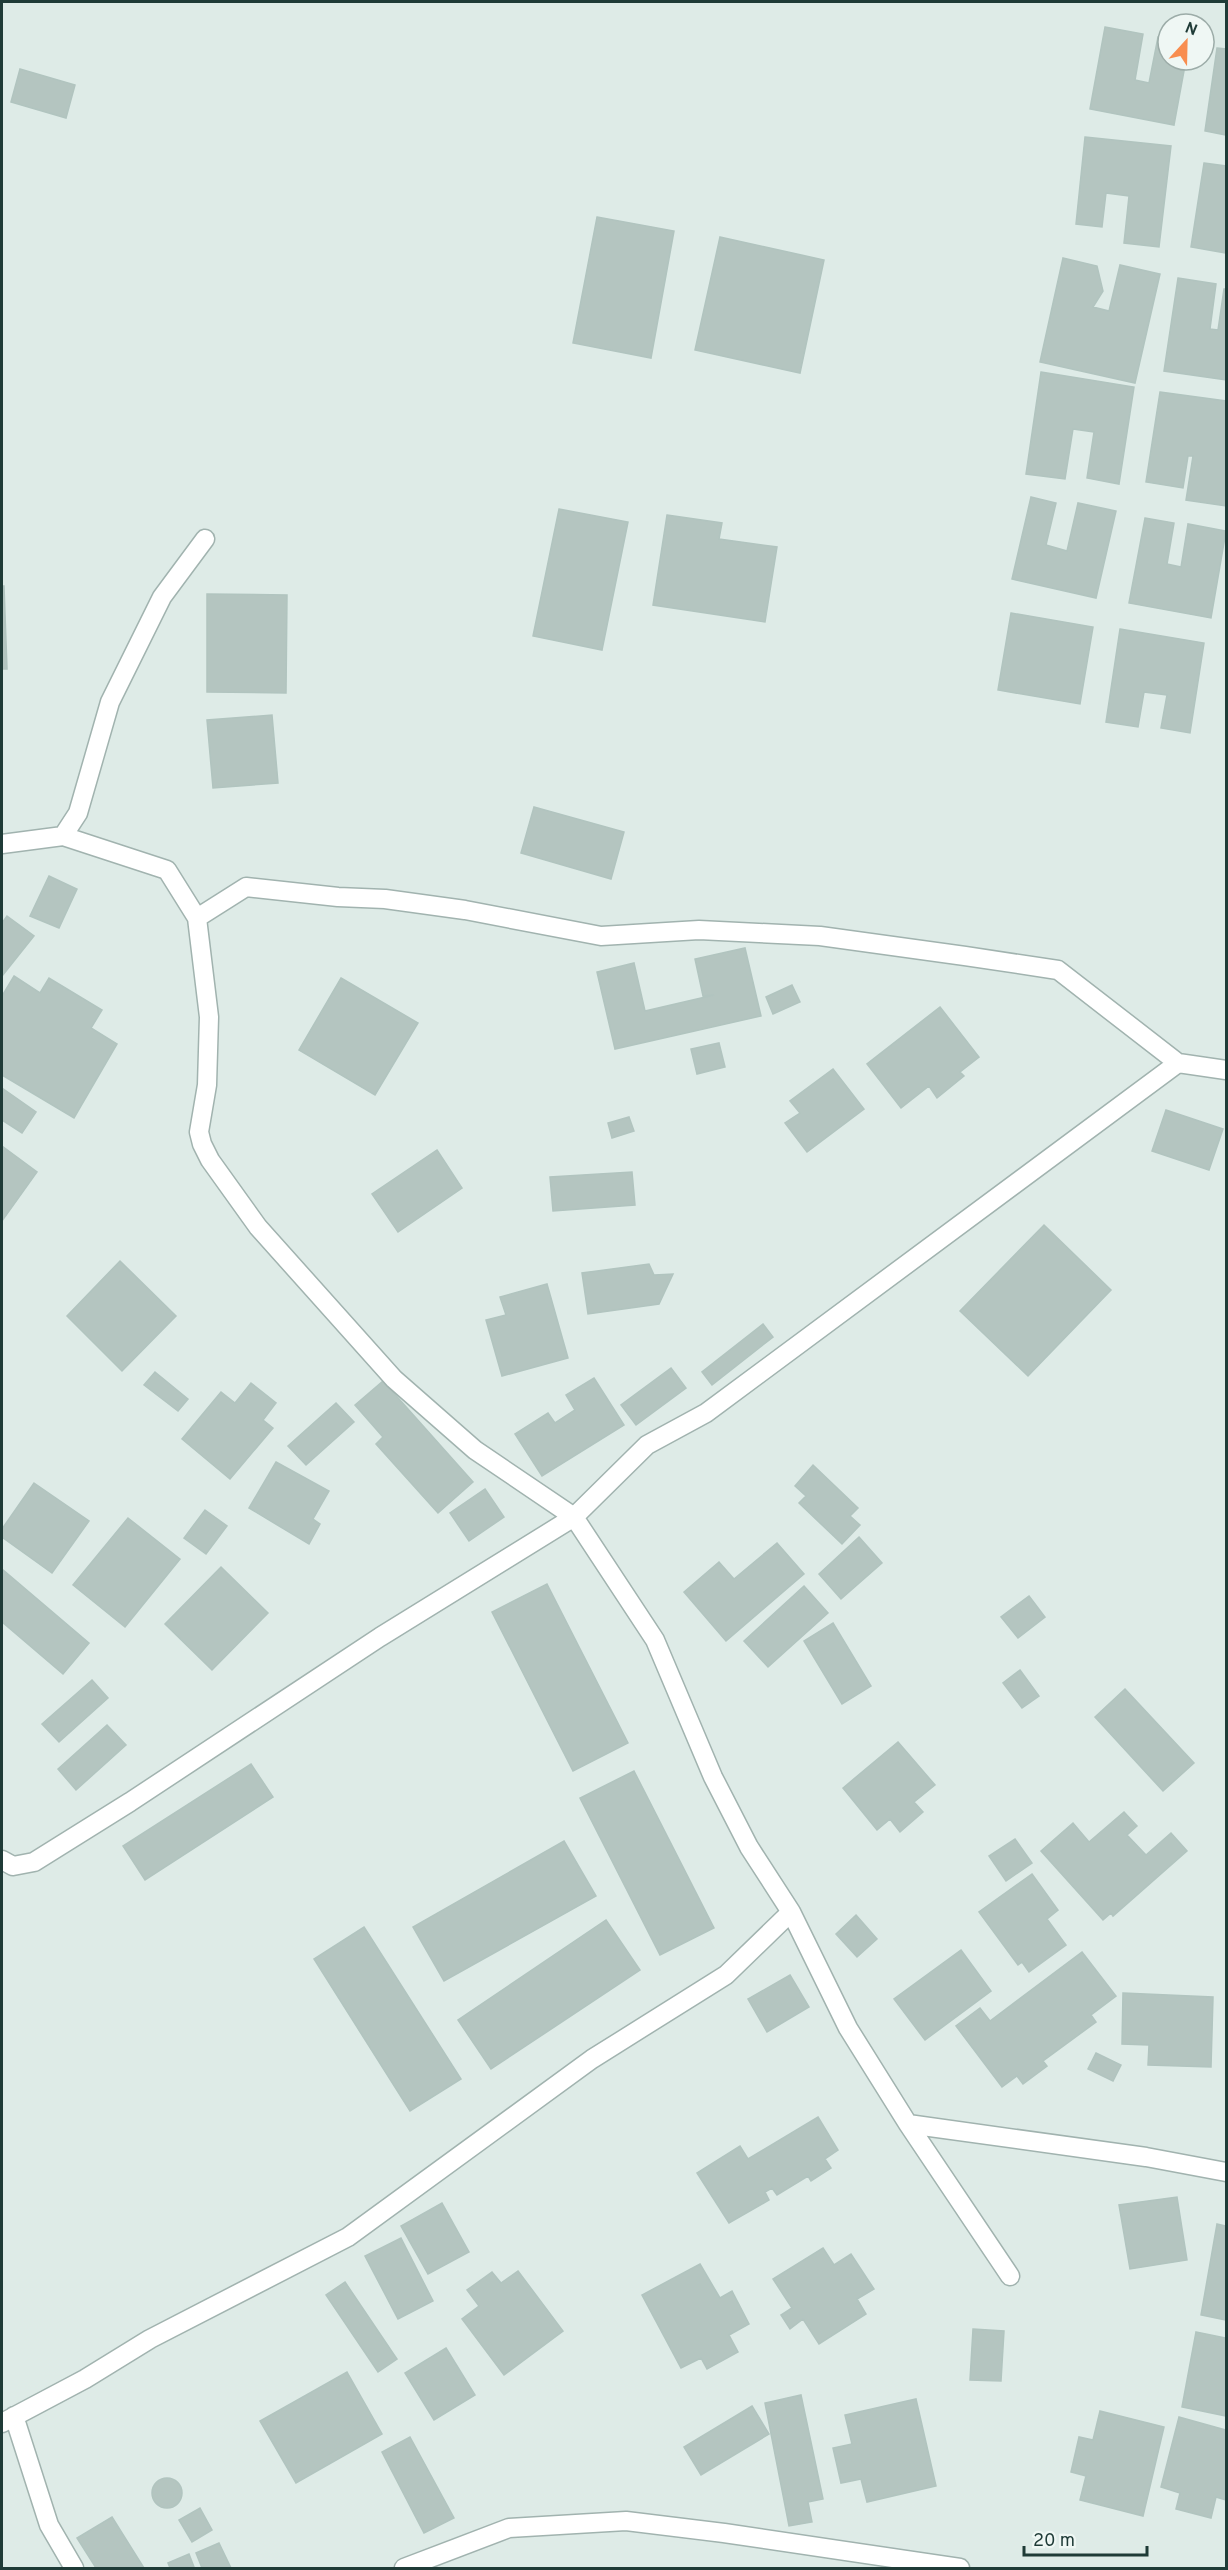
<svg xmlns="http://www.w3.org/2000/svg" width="1228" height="2570" viewBox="0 0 1228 2570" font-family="Overpass,sans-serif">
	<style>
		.building { fill: #b4c5c0; stroke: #b1c4bf; stroke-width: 1.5 }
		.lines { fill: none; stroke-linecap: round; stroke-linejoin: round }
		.street-casing { stroke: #a1b3af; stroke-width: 21 }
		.street { stroke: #fff; stroke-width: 18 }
	</style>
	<rect width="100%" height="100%" fill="#deebe7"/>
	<path class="building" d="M1105 27 1143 34 1135 80 1149 83 1158 37 1168 38V60H1186L1174 125 1090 109Z
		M1217 48 1226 49V135L1205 131Z
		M20 69 75 85 66 118 11 102Z
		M1085 137 1171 146 1159 247 1124 243 1129 196 1106 193 1102 227 1076 224Z
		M1204 163 1226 166V253L1191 247Z
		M597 217 674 231 651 358 573 343Z
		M720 237 824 260 800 373 695 350Z
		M1063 258 1097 266 1103 291 1093 307 1109 311 1120 265 1160 274 1135 383 1040 362Z
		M1178 278 1216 284 1210 329 1218 330 1224 289H1226V380L1164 371Z
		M1041 372 1134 387 1119 484 1087 478 1094 432 1073 429 1065 479 1026 474Z
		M1160 392 1226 401V506L1186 500 1193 456H1188L1183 488 1146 482Z
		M1031 497 1056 503 1046 545 1067 551 1078 503 1116 511 1096 598 1012 579Z
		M559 509 628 522 602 650 533 636Z
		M667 515 722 523 719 539 777 547 765 622 653 605Z
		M1145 518 1174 523 1167 564 1181 567 1188 524 1226 531 1211 618 1129 603Z
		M2 586H4L7 669H2Z
		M207 594 287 595 286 693 207 692Z
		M1011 613 1093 627 1080 704 998 690Z
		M1120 629 1204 643 1190 733 1161 728 1167 695 1144 692 1138 727 1106 722Z
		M272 715 278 783 213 788 207 720Z
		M534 807 624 832 611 879 521 853Z
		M49 876 77 889 59 928 30 916Z
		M7 916 34 936 2 976V923Z
		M745 948 761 1016 615 1049 597 972 634 963 645 1011 714 995 703 996 695 959Z
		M14 976 40 993 49 978 102 1010 91 1028 117 1044 74 1118 2 1075V996Z
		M341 978 418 1023 375 1095 299 1050Z
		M792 985 800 1002 773 1014 766 997Z
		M940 1007 979 1057 960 1072 964 1076 937 1098 929 1086 901 1108 867 1064Z
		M719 1043 725 1067 697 1074 691 1049Z
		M833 1069 864 1109 807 1152 785 1123 800 1113 790 1101Z
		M2 1088 36 1112 22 1133 2 1120Z
		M1166 1110 1223 1129 1209 1170 1152 1151Z
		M629 1117 634 1131 612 1138 608 1123Z
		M2 1146 37 1172 2 1221Z
		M437 1150 462 1188 398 1232 372 1194Z
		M632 1172 635 1205 553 1211 550 1177Z
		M1044 1225 1111 1290 1028 1376 960 1311Z
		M120 1261 176 1316 122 1371 67 1316Z
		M649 1264 654 1275 673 1274 659 1304 588 1314 582 1273Z
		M547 1284 568 1358 502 1376 486 1320 506 1315 500 1297Z
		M763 1324 773 1337 712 1385 702 1372Z
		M671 1368 686 1388 636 1425 621 1405Z
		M155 1372 188 1399 178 1411 144 1385Z
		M594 1378 624 1425 542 1476 515 1434 548 1413 555 1423 575 1410 566 1395Z
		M383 1381 473 1482 438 1513 376 1444 383 1437 355 1405Z
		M251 1383 276 1403 263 1420 273 1428 230 1479 182 1439 221 1392 235 1403Z
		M336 1403 354 1422 306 1465 288 1446Z
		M276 1462 329 1491 313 1519 320 1524 309 1544 249 1508Z
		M813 1465 858 1508 850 1516 860 1525 842 1544 799 1503 806 1496 795 1486Z
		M34 1483 89 1521 52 1573 2 1537V1529Z
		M485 1489 504 1517 469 1541 450 1513Z
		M205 1510 227 1526 206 1554 184 1538Z
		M128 1518 180 1559 125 1627 73 1585Z
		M859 1537 882 1563 841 1599 819 1574Z
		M777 1543 804 1574 726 1641 684 1592 719 1562 734 1579Z
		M221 1567 268 1613 212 1670 165 1624Z
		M2 1569 89 1643 63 1674 2 1622Z
		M547 1584 628 1743 573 1771 492 1612Z
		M804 1586 828 1613 768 1667 744 1641Z
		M1029 1596 1045 1617 1018 1638 1001 1617Z
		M833 1623 871 1686 842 1704 804 1641Z
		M1020 1670 1039 1696 1022 1708 1003 1683Z
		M92 1680 108 1698 59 1742 42 1724Z
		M1125 1689 1194 1763 1163 1791 1095 1717Z
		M107 1725 126 1745 76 1790 58 1769Z
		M898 1742 935 1785 914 1802 923 1812 900 1832 890 1819 877 1830 843 1788Z
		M251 1764 273 1797 145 1880 123 1846Z
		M634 1771 714 1928 660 1955 580 1798Z
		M1124 1812 1137 1826 1127 1835 1146 1855 1171 1833 1187 1851 1113 1916 1111 1913 1103 1920 1041 1851 1073 1823 1089 1842Z
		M1015 1839 1032 1863 1006 1881 989 1856Z
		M564 1841 596 1896 444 1981 413 1927Z
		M1032 1874 1058 1910 1047 1919 1066 1945 1029 1972 1022 1962 1018 1965 979 1912Z
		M856 1915 877 1939 857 1957 836 1934Z
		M606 1920 640 1970 491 2069 458 2020Z
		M364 1927 461 2079 410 2111 314 1959Z
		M961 1950 991 1991 925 2040 894 1999Z
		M1082 1952 1116 1996 1091 2015 1096 2022 1043 2061 1047 2066 1023 2084 1017 2076 1002 2087 956 2026 980 2008 990 2021Z
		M790 1975 809 2007 767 2032 748 1999Z
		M1123 1993 1213 1997 1211 2067 1148 2065 1149 2045 1122 2044Z
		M1096 2053 1121 2065 1113 2081 1088 2069Z
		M818 2117 838 2150 825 2159 831 2168 811 2181 808 2176 777 2195 772 2188 765 2192 769 2200 729 2223 697 2173 740 2146 748 2159Z
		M1177 2197 1187 2260 1130 2269 1119 2205Z
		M442 2203 469 2252 428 2274 401 2226Z
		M1217 2224 1226 2226V2320L1201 2315Z
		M401 2238 433 2301 398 2319 365 2256Z
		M823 2248 834 2265 851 2254 874 2289 857 2299 866 2314 819 2344 803 2319 790 2329 781 2315 792 2308 773 2279Z
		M700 2264 720 2298 732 2291 749 2324 729 2335 738 2352 707 2369 701 2358 681 2368 642 2295Z
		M518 2271 563 2331 504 2375 462 2319 479 2306 467 2290 492 2272 501 2283Z
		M345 2282 397 2359 378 2372 326 2295Z
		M973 2329 1004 2331 1001 2381 970 2380Z
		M1196 2332 1226 2338V2416L1182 2407Z
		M446 2348 475 2395 434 2420 405 2373Z
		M347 2372 382 2434 296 2483 260 2421Z
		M801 2395 823 2499 808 2502 812 2522 789 2526 765 2403Z
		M916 2399 936 2486 867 2502 861 2479 841 2483 833 2448 852 2444 845 2415Z
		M752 2406 769 2434 701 2475 684 2447Z
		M1100 2411 1164 2427 1143 2516 1080 2500 1086 2476 1071 2472 1079 2437 1093 2440Z
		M1179 2417 1226 2430V2500L1216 2497 1211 2518 1176 2509 1180 2493 1161 2487Z
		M410 2437 454 2518 424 2533 382 2452Z
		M152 2493a15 15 0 1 1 30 0a15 15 0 1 1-30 0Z
		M200 2508 212 2530 192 2542 179 2520Z
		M112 2517 144 2568H96L77 2538Z
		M219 2543 231 2568H202L196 2553Z
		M189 2554 194 2567 170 2568 168 2563Z"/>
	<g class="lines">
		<g class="street-casing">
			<path id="street" d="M2 844 63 836
				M197 918 246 887 338 897 385 899 465 910 601 936 699 930 820 936 965 956 1058 970 1178 1063 1226 1070
				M2 1860 13 1866 34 1862 130 1802 380 1637 574 1517 475 1450 394 1379 258 1227 210 1160 202 1144 199 1132 207 1085 209 1017 197 918 167 870 63 836 78 813 110 702 162 597 205 539
				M791 1912 848 2028 908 2124 1010 2276
				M908 2124 1146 2157 1226 2172
				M14 2416 49 2525 74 2568
				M2 2423 85 2379 150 2339 348 2237 592 2059 726 1975 791 1912 749 1847 713 1777 655 1640 574 1517 647 1445 706 1413 1178 1063
				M404 2568 509 2528 626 2521 724 2533 960 2568"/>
		</g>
		<use href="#street" class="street"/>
	</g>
	<rect width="1228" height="2570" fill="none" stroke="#1f3b37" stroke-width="6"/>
	<g transform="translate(1186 42) rotate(22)"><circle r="28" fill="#eff7f4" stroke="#9caca8" stroke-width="1.5"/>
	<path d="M0-4.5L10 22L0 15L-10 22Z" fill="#f88d4f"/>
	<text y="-9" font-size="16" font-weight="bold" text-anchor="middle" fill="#1f3b37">N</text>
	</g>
	<path d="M1024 2546v9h123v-9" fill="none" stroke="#1f3b37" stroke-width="3"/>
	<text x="1033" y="2546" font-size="18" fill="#1f3b37" stroke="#eff7f4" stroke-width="4.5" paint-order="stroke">20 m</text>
</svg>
